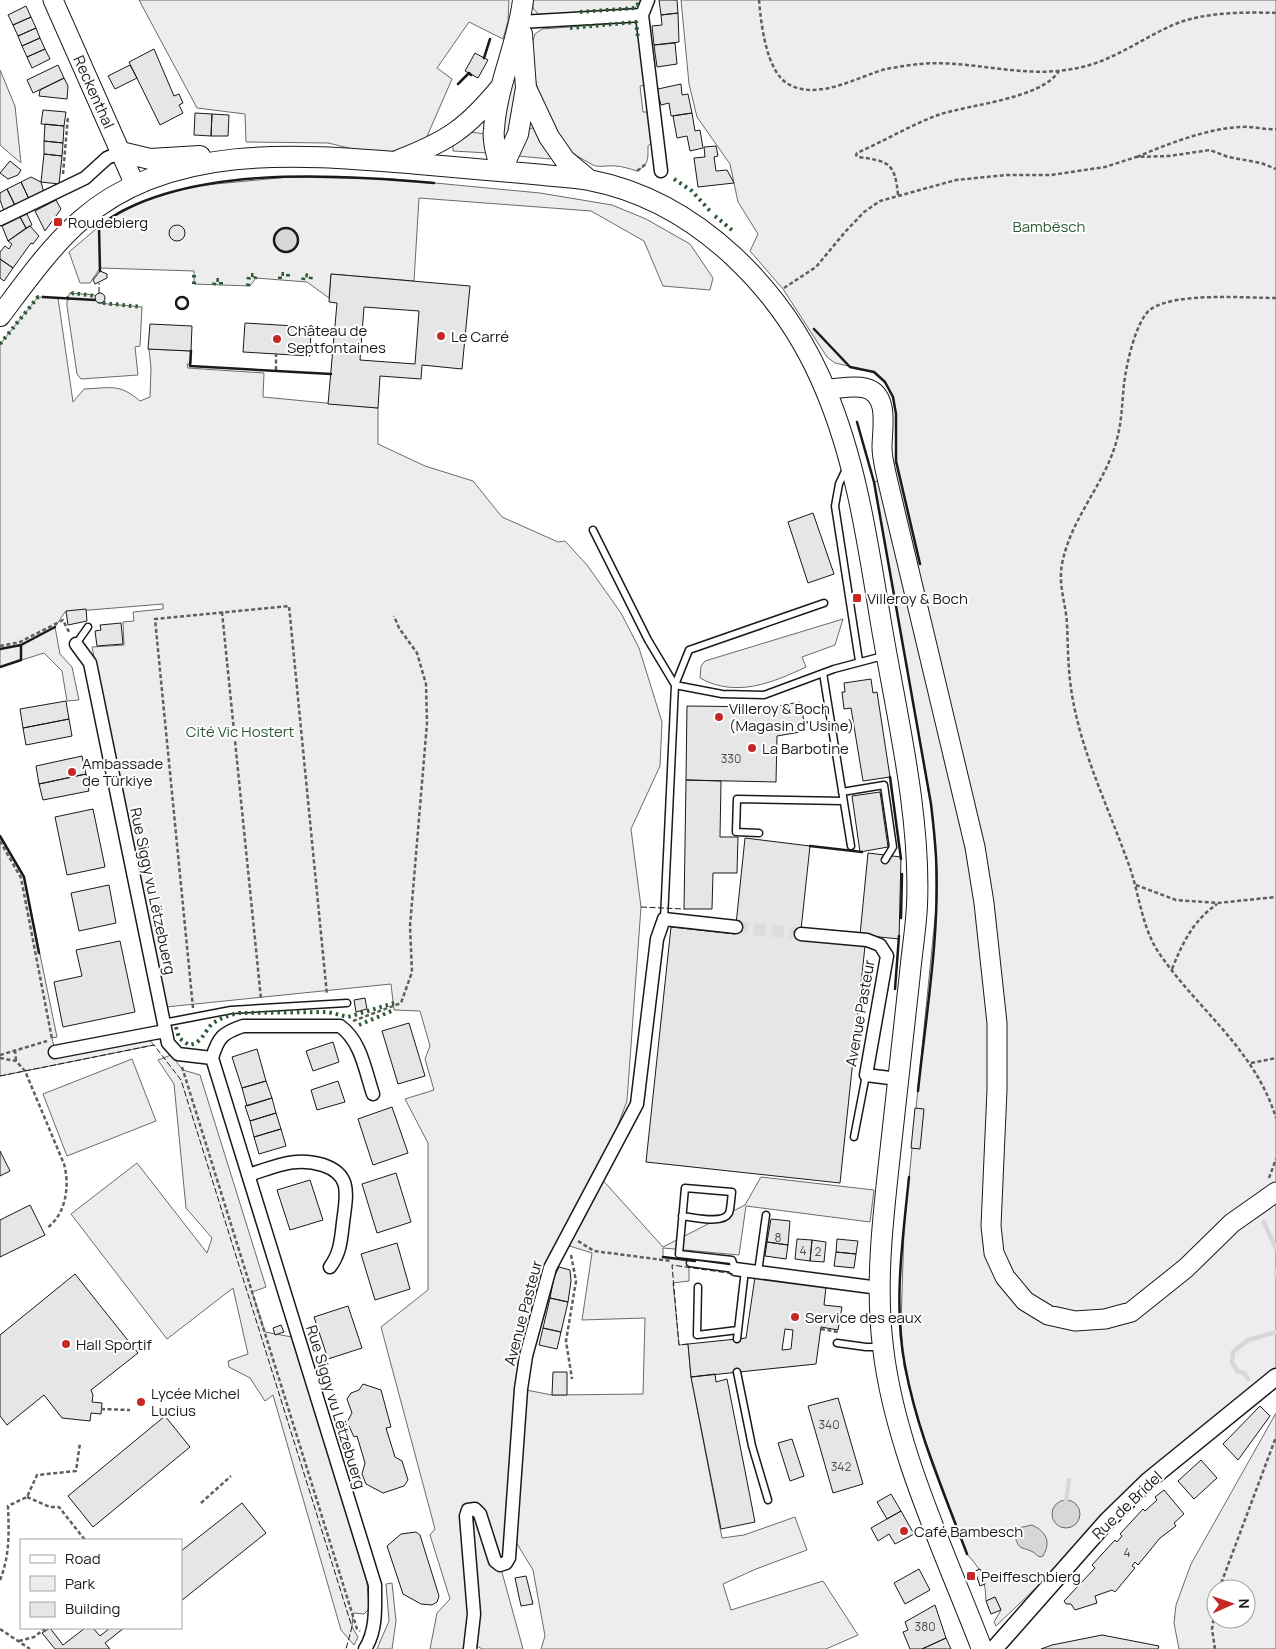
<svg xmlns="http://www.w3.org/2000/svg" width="1276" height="1649" viewBox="0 0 1276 1649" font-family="Manrope,sans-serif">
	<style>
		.green { fill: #ededed; stroke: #6a6a6a; fill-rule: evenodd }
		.water { fill: #d7d7d7; stroke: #6a6a6a }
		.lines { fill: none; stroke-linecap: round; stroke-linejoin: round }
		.stream { stroke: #d7d7d7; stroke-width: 4.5 }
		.building { fill: #e6e6e6; stroke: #1a1a1a; fill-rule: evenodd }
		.minor-tunnel { stroke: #ddd; stroke-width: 12; stroke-dasharray: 12 6; stroke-linecap: butt }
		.service-casing { stroke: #1a1a1a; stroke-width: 9 }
		.minor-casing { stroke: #1a1a1a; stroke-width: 15 }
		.tertiary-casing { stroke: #1a1a1a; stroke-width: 19 }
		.secondary-casing { stroke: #1a1a1a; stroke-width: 21 }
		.primary-casing { stroke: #1a1a1a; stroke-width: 22 }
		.path { stroke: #5f5f5f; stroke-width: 2.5; stroke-dasharray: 4 2.5; stroke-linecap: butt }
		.service { stroke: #fff; stroke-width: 6 }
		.minor { stroke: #fff; stroke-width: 12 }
		.tertiary { stroke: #fff; stroke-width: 16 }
		.secondary { stroke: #fff; stroke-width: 19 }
		.primary { stroke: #fff; stroke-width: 20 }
		.hedge { stroke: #2b5a34; stroke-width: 4; stroke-dasharray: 2.5 4; stroke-linecap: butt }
		.fence { stroke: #1a1a1a; stroke-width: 1; stroke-dasharray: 6 2.5; stroke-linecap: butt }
		.wall { stroke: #1a1a1a; stroke-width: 2.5 }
		.poi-dot { fill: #c62828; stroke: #fff; stroke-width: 2 }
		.labels { text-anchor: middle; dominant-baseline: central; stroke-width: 4; stroke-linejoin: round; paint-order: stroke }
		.number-label { font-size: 12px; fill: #4d4d4d }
		.street-label { font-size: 15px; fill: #1a1a1a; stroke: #fff }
		.poi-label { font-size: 15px; fill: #1a1a1a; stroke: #fff; text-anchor: start }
		.park-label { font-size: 15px; fill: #2b5a34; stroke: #fff }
	</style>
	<rect width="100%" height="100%" fill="#fff"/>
	<path class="green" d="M139 0H509L508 21 503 39 469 22 437 68 452 79 425 141 401 150 388 152 353 149 328 143 246 142 245 114 197 108Z
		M533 0H641L635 8 539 15 533 8Z
		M681 0H1276V1377L1148 1481 996 1626 994 1622 1001 1610 995 1597 986 1601C985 1578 982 1571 967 1554L917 1418 904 1366 901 1325 904 1229 936 908V856L931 804 874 482 887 478 896 461V414L893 397 885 382 874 372 835 363 827 357 783 289 750 251 758 234 738 202 730 164 697 117 689 84Z
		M636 22 646 85 640 86 643 112H649L653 141 648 146C648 158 649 165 637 171 630 169 622 166 615 166 607 165 600 168 593 165 586 161 578 157 573 153 548 131 523 65 535 34L542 29Z
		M515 61C517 87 517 120 505 145L500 136Z
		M0 70 15 106 21 163 0 145Z
		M532 128H535L551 156 550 159 518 156 528 130Z
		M470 132 486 134 488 153 453 151V146Z
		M289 177 393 179 540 193 612 205 646 219 690 244 713 278 710 290 663 286 644 241 591 211 419 198 414 281 331 274 329 298 307 282 256 278 250 286 194 284V271L100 268 90 283H80L69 252 109 218 122 210 142 201 194 186Z
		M70 293 95 295 98 303 142 307 140 346 135 347 138 375 81 379 77 374 67 306V299Z
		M38 297 58 298 73 402 84 389C110 388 119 383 140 401L150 397 151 368 149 349 191 351V364H187L188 368 264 373 263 397 378 408V444L425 466 473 481 502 517 558 542 565 541 587 565 621 613 639 648 662 722 660 766 631 829 641 907 627 1101 599 1176 663 1247 745 1205 761 1177 874 1190 870 1222 746 1206 739 1255 663 1248V1257L689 1260V1281L673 1283 679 1345 688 1344 691 1377 722 1538 744 1535 795 1517 807 1550 756 1569 723 1584 731 1610 823 1581 858 1635 826 1649H541L545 1636 533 1570 511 1534 500 1565 523 1649H482L472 1643 467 1649H430L437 1613 450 1599 430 1535 435 1529 381 1327 428 1290V1143L405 1099 434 1090 425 1059 430 1046 420 1011 394 1010 391 984 166 1007 92 647 124 645 123 622 134 621 133 612 163 609V604L65 612 55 627 60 654 72 667 79 700 67 701 62 671 44 653 0 667V344ZM563 1244 592 1253 582 1320 645 1318 643 1394 552 1395 521 1389Z
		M843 619 835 645 802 657 806 667C772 683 736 698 700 678L701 666 705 661Z
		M0 836 24 877 57 1037 52 1038 55 1052 144 1034 154 1045 0 1076Z
		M171 1055 183 1070 200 1075 266 1287 252 1292 265 1332 292 1337 367 1582 369 1609 364 1614 353 1613 352 1627 358 1637 354 1645 341 1630 273 1395 265 1401 250 1378 229 1367 228 1361 248 1354 233 1288 167 1339 71 1214 137 1163 207 1253 212 1238 186 1208 174 1084 158 1060Z
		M132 1059 156 1121 67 1156 43 1094Z
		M1276 1413V1649H1179L1174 1623 1176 1605 1191 1564ZM1216 1589H1246V1619H1216Z
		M392 1583 396 1621 392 1649H377L389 1621 386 1584Z"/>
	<path class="water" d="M274 240a12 12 0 1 1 24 0a12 12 0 1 1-24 0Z
		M1052 1514a14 14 0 1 1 28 0a14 14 0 1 1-28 0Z
		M1032 1525C1047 1532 1051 1542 1043 1556L1040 1557C1037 1556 1035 1553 1033 1552 1021 1546 1019 1551 1015 1536L1018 1528Z"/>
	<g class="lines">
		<path class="stream" d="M1264 1222 1276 1249
			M1276 1271V1275
			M1248 1379 1244 1373 1237 1371 1232 1362 1233 1352 1248 1340 1276 1332
			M1066 1501 1069 1480"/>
	</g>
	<path class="building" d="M659 0H677L678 13 661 15Z
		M26 6 31 17 13 25 8 15Z
		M678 13 679 42 654 45 652 26 662 25 661 15Z
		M31 17 36 28 18 36 13 25Z
		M36 28 40 38 22 46 18 36Z
		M40 38 45 49 27 57 22 46Z
		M675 43 677 64 657 67 654 45Z
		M45 49 50 59 32 68 27 57Z
		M154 49 174 96 179 94 183 103 179 105 183 113 160 125 129 62Z
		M475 53 488 60 478 78 465 71Z
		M58 65 64 78 33 93 27 80Z
		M130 65 137 78 115 89 108 76Z
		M64 78 68 86 67 99 39 96 40 90Z
		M681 84 682 95 688 94 692 113 671 116 669 103 661 105 657 91 658 89Z
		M43 110 66 112 64 126 41 124Z
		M195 113 212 114 211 136 194 135Z
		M692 113 695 131 700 130 703 148 690 151 687 136 677 138 673 116Z
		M212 114 229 115 228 136H211Z
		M45 124 64 126 63 143 44 141Z
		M44 141 63 143 62 156 44 154Z
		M716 146 718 156 714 157 716 171 727 170 734 183 698 187 694 158 705 157 704 147Z
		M44 154 62 156 59 184 41 182Z
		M10 161 21 170 18 175 8 179 0 173Z
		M31 177 41 182 44 193 30 201 21 182Z
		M21 182 30 201 16 208 7 189Z
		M7 189 15 205 4 211 0 200V193Z
		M56 200 61 209 45 231 35 211Z
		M27 214 32 225 26 228 20 217Z
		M20 217 26 228 8 241 2 226Z
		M169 233a8 8 0 1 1 16 0a8 8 0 1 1-16 0Z
		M30 226 39 236 33 244 31 243 13 268 0 259V252L5 246 9 249 12 244 8 241Z
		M0 259 13 268 4 281 0 278Z
		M100 271 107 274V278L95 284 93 280Z
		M331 274 470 286 462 369 422 365 421 379 380 376 378 408 328 404 337 303 329 302ZM364 307 419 311 415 364 360 360Z
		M95 298a5 5 0 1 1 10 0a5 5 0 1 1-10 0Z
		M245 323 311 327 310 356 243 352Z
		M150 324 192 326 191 351 148 349Z
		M813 513 834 574 808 583 788 522Z
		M86 609 87 621 68 625 66 611Z
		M121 623 123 644 97 646 95 631 101 630 100 625Z
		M871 679 873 693 877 692 890 777 863 781 851 708 844 709 842 692H845L844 683Z
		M66 701 69 719 23 728 20 709Z
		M800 702 806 731 777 736 776 782 686 780 687 706 772 707Z
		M69 719 72 736 26 745 23 728Z
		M82 756 86 774 39 784 36 766Z
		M86 774 89 791 43 800 39 784Z
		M686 780 721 781 720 837H738L737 873H713L712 909H684Z
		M880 792 888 847 860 852 852 796Z
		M93 809 105 867 67 875 55 817Z
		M745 838 810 846 800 939 865 946 840 1183 646 1162 671 927 735 934Z
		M868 853 901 857 899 939 860 935Z
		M109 885 116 923 79 931 71 893Z
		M120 941 135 1012 63 1027 54 982 82 976 76 950Z
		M365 998 367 1009 356 1012 354 1000Z
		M409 1023 425 1076 398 1084 382 1031Z
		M333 1042 339 1062 313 1071 306 1051Z
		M257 1049 266 1081 242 1088 232 1057Z
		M266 1081 272 1098 247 1106 242 1088Z
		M338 1081 345 1102 317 1110 311 1090Z
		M272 1098 276 1113 250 1121 245 1106Z
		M392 1107 408 1153 373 1165 358 1119Z
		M915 1108 924 1109 920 1149 911 1148Z
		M276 1113 281 1129 254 1137 250 1121Z
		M281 1129 286 1146 259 1154 254 1137Z
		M0 1151 10 1171 0 1176Z
		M396 1173 411 1222 377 1233 362 1184Z
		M310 1180 323 1220 290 1230 277 1190Z
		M30 1205 45 1235 0 1257V1220Z
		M771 1219 790 1221 788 1245 767 1242Z
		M797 1239 812 1240 810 1261 795 1259Z
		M837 1239 858 1241 856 1254 836 1252Z
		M812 1240 826 1242 824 1262 810 1261Z
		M767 1242 788 1245 786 1259 765 1256Z
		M397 1243 410 1289 375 1300 361 1254Z
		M836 1252 856 1254 854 1268 834 1266Z
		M559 1267 570 1270 571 1281 568 1302 550 1298 554 1277Z
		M75 1274 138 1353 91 1390 93 1395 92 1402 102 1403 101 1414 91 1413 90 1421 62 1418 44 1395 7 1425 0 1416V1335Z
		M755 1277 826 1287 824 1305 842 1307 838 1330 821 1327 816 1364 691 1377 688 1344 746 1338ZM785 1329 793 1330 791 1349 782 1350Z
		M550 1298 568 1302 561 1332 543 1328Z
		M348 1306 362 1348 328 1359 314 1317Z
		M281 1325 284 1332 275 1335 273 1328Z
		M543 1328 561 1332 557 1349 539 1345Z
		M553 1372H567V1395H552Z
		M715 1374 716 1382 727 1379 755 1522 721 1529 691 1377Z
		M363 1384 381 1390 391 1427 386 1428 395 1457 402 1461 408 1480 404 1486 383 1493 366 1484 362 1474 365 1463 357 1436 354 1437 347 1422 352 1413 347 1399 351 1393 359 1390Z
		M838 1398 863 1484 833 1493 808 1406Z
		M1260 1406 1270 1416 1238 1460 1223 1444Z
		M165 1416 190 1447 93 1527 68 1496Z
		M792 1439 804 1476 790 1481 778 1443Z
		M1201 1460 1217 1478 1194 1499 1178 1481Z
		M1164 1490 1184 1514 1174 1523 1176 1526 1160 1538 1138 1565 1135 1562 1132 1566 1135 1568 1115 1592 1112 1590 1095 1596 1097 1603 1075 1610 1071 1604H1066L1064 1601 1095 1568 1092 1565 1115 1540 1117 1542 1122 1536 1120 1534 1143 1509 1145 1511 1157 1500 1155 1497Z
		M891 1494 901 1511 887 1519 877 1502Z
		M242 1503 266 1533 181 1601V1551Z
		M901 1511 914 1534 895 1544 889 1534 878 1541 871 1528Z
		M416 1532 420 1535 439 1596 437 1602 432 1605 421 1604 403 1594 387 1546 401 1534Z
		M919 1569 930 1590 905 1604 894 1583Z
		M980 1569 985 1584 980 1586 975 1571Z
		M526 1576 533 1604 521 1606 515 1578Z
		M995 1597 1001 1610 991 1614 986 1601Z
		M935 1605 946 1638 922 1649H910L903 1632 908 1630 905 1622Z
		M50 1628 63 1645 85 1628H93L100 1636 110 1628H124L105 1643 110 1649H55L42 1633Z
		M1102 1635 1159 1646 1158 1649H1041L1052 1645Z
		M946 1638 951 1649H922Z"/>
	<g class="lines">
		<path class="minor-tunnel" d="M736 927 801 934"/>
		<g class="service-casing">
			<path id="service" d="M846 469 839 484 835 506 859 661
				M593 530 648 640 675 685 664 919
				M824 603 689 650 675 685 722 694 764 695 834 669 883 656
				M76 644 88 627
				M823 673 851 846
				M842 792 884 785 893 847 885 860
				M759 833 736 832 737 799 843 801
				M163 1023 231 1010 347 1003
				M854 1137 866 1075
				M682 1216C693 1217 723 1225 729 1213 731 1207 731 1199 732 1192L685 1188 679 1254 732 1260 735 1269 690 1263
				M758 1272 766 1215
				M698 1287 697 1335 738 1330
				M737 1339 745 1270
				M837 1343 866 1347H881
				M737 1372 752 1446 768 1500"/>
		</g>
		<g class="minor-casing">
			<path id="minor" d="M648 0 642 15 661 171
				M520 22 642 15
				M0 219 85 178 107 158 121 152
				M76 644 90 663 168 1043 178 1054 212 1058
				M801 934 867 940 880 945 887 956 866 1075 898 1079
				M55 1052 165 1031
				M248 1175C275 1167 295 1156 323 1165 350 1174 347 1192 344 1215 341 1235 342 1251 330 1267
				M735 1269 879 1288
				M365 1649C377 1630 375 1607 375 1585L212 1058C218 1038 222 1033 243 1026H340C361 1041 365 1070 373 1094
				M470 1649 474 1614 466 1516 468 1510 475 1509 480 1514 495 1561 500 1565 506 1563 509 1558 521 1389 526 1356 550 1268 637 1104 657 939 664 919 736 927"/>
		</g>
		<g class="tertiary-casing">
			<path id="tertiary" d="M994 1649 1107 1521 1148 1481 1276 1377"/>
		</g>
		<g class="secondary-casing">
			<path id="secondary" d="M53 0 135 185
				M825 389C838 389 853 385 865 388 890 394 882 429 882 447 882 458 885 468 887 478L975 847 984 903 997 1023V1090L991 1226 994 1253 1005 1277 1025 1301 1048 1315 1075 1321 1105 1319 1131 1312 1186 1268 1232 1223 1276 1192"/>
		</g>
		<g class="primary-casing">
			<path id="primary" d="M526 88 549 137 565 160 589 180
				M121 152 150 159 200 156
				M399 160C448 141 467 128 500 88
				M501 171C498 158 492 142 494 129 497 84 518 44 523 0
				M501 171 518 134 526 88 522 34
				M0 316C25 283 50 247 81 220 172 140 308 155 419 164 461 168 502 171 544 175 559 177 575 177 589 180 698 201 785 291 826 391 857 465 868 545 881 623 896 713 921 814 917 905 916 928 912 951 910 973 903 1033 897 1094 890 1154 883 1218 875 1283 883 1347 894 1447 946 1555 982 1649"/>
		</g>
		<path class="path" d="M759 0C761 23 766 71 788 84 819 101 856 77 886 69 897 67 909 65 920 64 975 59 1025 81 1082 67 1117 59 1145 36 1178 23 1207 12 1246 12 1276 13
			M1137 157C1167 144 1209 128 1241 127 1253 126 1264 130 1276 129
			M637 171 646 164
			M63 174 68 116
			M898 195C895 163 889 161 858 157L856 155 857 153C884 141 911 125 938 115 971 104 1041 99 1059 71
			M784 288 816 267 845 232 864 212 880 201 956 180 1007 175H1051L1105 167 1136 157 1169 156 1210 150 1228 157 1261 163 1276 169
			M1276 298C1245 298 1176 292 1151 309 1136 319 1126 366 1124 384 1122 403 1122 420 1117 439 1106 483 1071 517 1062 564 1058 585 1066 604 1067 624 1068 648 1068 671 1072 695 1082 755 1110 811 1130 868 1139 894 1142 926 1157 950 1196 1009 1254 1047 1276 1118
			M276 370V354
			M222 612 261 999
			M0 646 20 642 63 620 70 634
			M0 841 21 878 52 1039
			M1136 885 1176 900 1218 903 1276 897
			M1172 969C1183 942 1193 921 1217 904
			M193 1008 155 619 289 606 327 995
			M353 1021 401 1003 412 972 410 926 427 723 426 684 417 653 399 628 394 616
			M15 1050 16 1061
			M0 1055 47 1041
			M0 1058 16 1061 25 1071 64 1164C70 1186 66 1214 47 1228
			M1251 1063 1276 1058
			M182 1067 357 1629 360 1631
			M1269 1178 1276 1159
			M578 1241 594 1251 671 1261
			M571 1255 576 1281 566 1341 572 1379
			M821 1329 838 1332
			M101 1409 130 1410
			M27 1497 50 1507H59L85 1540
			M201 1503 231 1476
			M0 1580C10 1555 9 1532 8 1506L27 1497 37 1475 76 1471 80 1443
			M1219 1589 1276 1437
			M0 1629 30 1649
			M19 1641 34 1637 46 1628
			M1215 1649 1212 1629 1216 1604"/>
		<use href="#service" class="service"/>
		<use href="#minor" class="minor"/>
		<use href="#tertiary" class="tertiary"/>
		<use href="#secondary" class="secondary"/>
		<use href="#primary" class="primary"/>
		<path class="hedge" d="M580 12 635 8 641 0
			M570 28 636 22 638 38
			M674 179 692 191 710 211
			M715 216 733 231
			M280 279V274H288V279
			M303 280 304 275 311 276 310 283
			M194 284V271
			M214 285 215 280H221V285
			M248 286 249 275H256L255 279
			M67 299 73 293 95 296
			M103 303 142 307
			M0 344 38 297H43
			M359 1025 394 1010
			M176 1027 179 1038 189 1045C202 1043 204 1032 212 1024 220 1018 229 1015 239 1013L328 1012 348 1017 394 1003"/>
		<path class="fence" d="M99 293V283
			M641 907 684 909
			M0 1076 154 1045 181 1080 352 1627 346 1649
			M688 1344 679 1345 672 1265 735 1274"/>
		<path class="wall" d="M484 58 490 39
			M458 84 469 73 471 75
			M274 240a12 12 0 1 1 24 0a12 12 0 1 1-24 0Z
			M100 271 99 226C180 164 337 174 434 183
			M176 303a6 6 0 1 1 12 0a6 6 0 1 1-12 0Z
			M43 297 95 300
			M814 329 850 367 874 372 885 382 893 397 896 414V461L920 564
			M191 351 190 366 331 374
			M857 422 874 482 931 804C933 821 935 839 936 857 940 935 926 1014 918 1091
			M0 649 21 645 55 627
			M0 667 21 660V645
			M890 777 901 859
			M0 836 24 877 39 953
			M810 846 862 852
			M901 918 902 874
			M895 989 899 936
			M909 1177C903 1238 893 1305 905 1366 917 1431 944 1493 967 1554
			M663 1257 695 1261"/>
	</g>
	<g class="poi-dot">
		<rect x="53" y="217" width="10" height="10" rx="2.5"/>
		<circle cx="441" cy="336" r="5"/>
		<circle cx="277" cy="339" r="5"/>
		<rect x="852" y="593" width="10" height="10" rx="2.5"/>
		<circle cx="719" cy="717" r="5"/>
		<circle cx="752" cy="748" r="5"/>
		<circle cx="72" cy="772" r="5"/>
		<circle cx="795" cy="1317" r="5"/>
		<circle cx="66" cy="1344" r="5"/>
		<circle cx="141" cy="1402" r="5"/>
		<circle cx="904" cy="1531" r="5"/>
		<rect x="966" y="1571" width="10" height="10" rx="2.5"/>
	</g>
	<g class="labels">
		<g class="number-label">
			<text x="731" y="758">330</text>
			<text x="778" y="1237">8</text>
			<text x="803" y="1250">4</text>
			<text x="818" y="1251">2</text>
			<text x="829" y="1424">340</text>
			<text x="841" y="1466">342</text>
			<text x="1127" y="1552">4</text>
			<text x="925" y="1626">380</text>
		</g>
		<g class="street-label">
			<text transform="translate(94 92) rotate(66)">Reckenthal</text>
			<text transform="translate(153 891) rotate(78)">Rue Siggy vu Lëtzebuerg</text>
			<text transform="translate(860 1013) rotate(-80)">Avenue Pasteur</text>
			<text transform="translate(523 1313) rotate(-75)">Avenue Pasteur</text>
			<text transform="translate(336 1407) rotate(73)">Rue Siggy vu Lëtzebuerg</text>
			<text transform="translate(1127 1505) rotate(-44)">Rue de Bridel</text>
		</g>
		<g class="poi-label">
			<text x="68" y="222">Roudebierg</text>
			<text x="287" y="330">Château de<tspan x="287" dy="17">Septfontaines</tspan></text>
			<text x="451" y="336">Le Carré</text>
			<text x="867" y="598">Villeroy &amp; Boch</text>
			<text x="729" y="708">Villeroy &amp; Boch<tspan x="729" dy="17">(Magasin d'Usine)</tspan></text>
			<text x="762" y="748">La Barbotine</text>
			<text x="82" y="763">Ambassade<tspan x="82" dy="17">de Türkiye</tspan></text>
			<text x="805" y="1317">Service des eaux</text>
			<text x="76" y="1344">Hall Sportif</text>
			<text x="151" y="1393">Lycée Michel<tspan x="151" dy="17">Lucius</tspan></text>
			<text x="914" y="1531">Café Bambesch</text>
			<text x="981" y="1576">Peiffeschbierg</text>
		</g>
		<g class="park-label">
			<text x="1049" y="226">Bambësch</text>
			<text x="240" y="731">Cité Vic Hostert</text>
		</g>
	</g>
	<rect x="20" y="1539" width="162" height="90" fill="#ffffff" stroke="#a3a3a3"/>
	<rect x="30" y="1555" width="25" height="8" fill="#ffffff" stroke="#a3a3a3"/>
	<text x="65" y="1564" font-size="15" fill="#1a1a1a">Road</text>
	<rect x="30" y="1576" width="25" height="15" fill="#ededed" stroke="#a3a3a3"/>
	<text x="65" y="1589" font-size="15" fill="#1a1a1a">Park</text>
	<rect x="30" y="1602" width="25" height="15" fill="#e6e6e6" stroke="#a3a3a3"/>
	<text x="65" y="1614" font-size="15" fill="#1a1a1a">Building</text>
	<g transform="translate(1231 1604) rotate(88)"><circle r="24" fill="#ffffff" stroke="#a3a3a3"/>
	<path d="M0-4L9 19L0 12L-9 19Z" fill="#c62828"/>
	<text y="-8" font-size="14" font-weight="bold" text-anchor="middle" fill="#1a1a1a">N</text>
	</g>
</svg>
